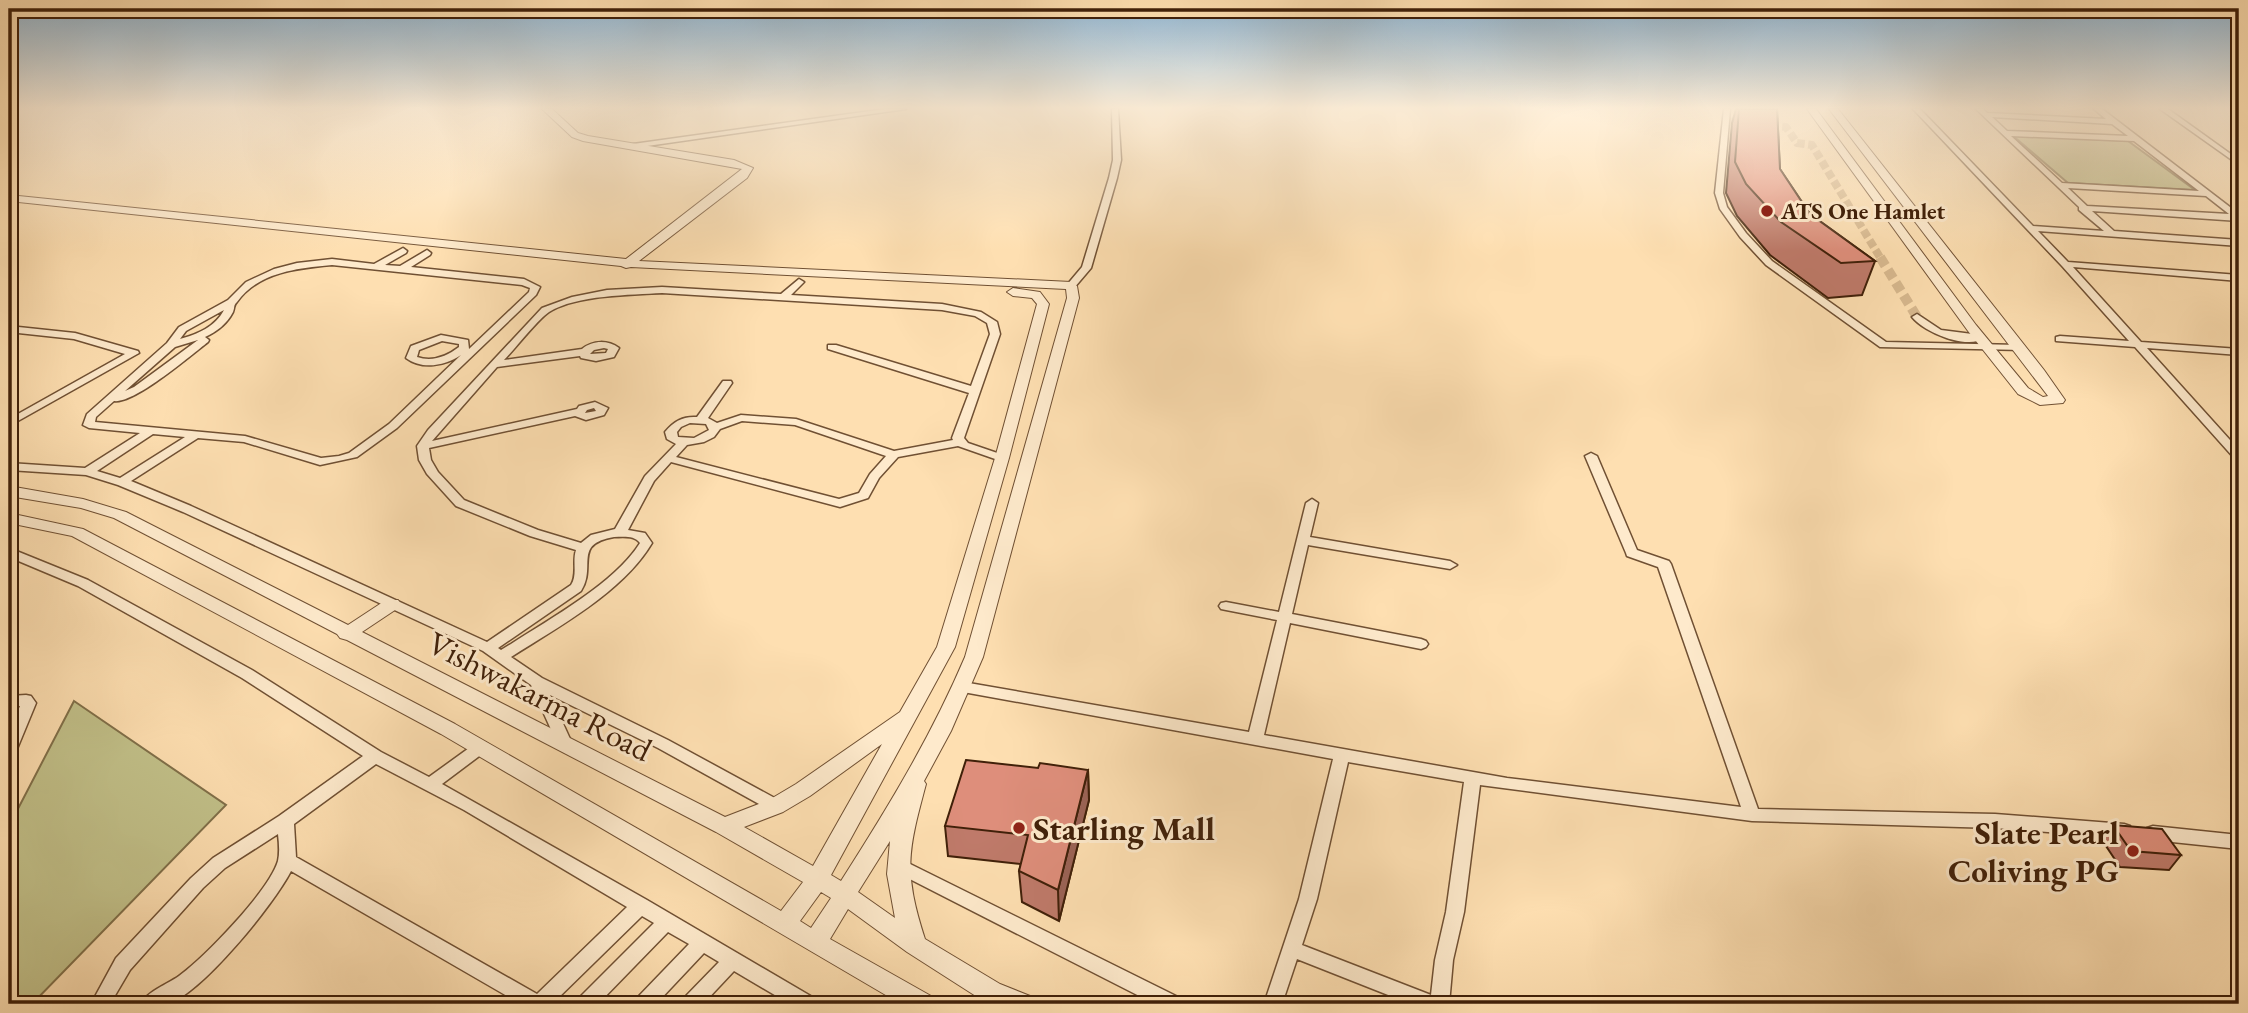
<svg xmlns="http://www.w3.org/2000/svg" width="2248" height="1013" viewBox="0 0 2248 1013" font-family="'EB Garamond',serif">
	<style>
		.green { fill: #c2c18a; stroke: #81704a; stroke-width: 2 }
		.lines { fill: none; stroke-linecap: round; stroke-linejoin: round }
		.minor-tunnel-far1 { stroke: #d8b98f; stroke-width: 8; stroke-dasharray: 8 3.5; stroke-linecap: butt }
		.minor-tunnel { stroke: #d8b98f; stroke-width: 10; stroke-dasharray: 10 5; stroke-linecap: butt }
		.minor-casing { stroke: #705033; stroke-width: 3 }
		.tertiary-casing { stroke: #705033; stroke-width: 2 }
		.minor { fill: #feeacc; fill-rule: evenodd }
		.tertiary { fill: #feeacc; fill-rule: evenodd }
		.wall { fill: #bf7a6a; stroke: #402009; stroke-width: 2 }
		.shaded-wall { fill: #9b6356; stroke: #402009; stroke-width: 2 }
		.building { fill: #de8e7b; stroke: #402009; stroke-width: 2 }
		.poi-dot { fill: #8f2418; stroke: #feeacc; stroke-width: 2.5 }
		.labels { text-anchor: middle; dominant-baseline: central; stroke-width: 6; stroke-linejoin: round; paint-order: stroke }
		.far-poi-label { font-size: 23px; font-weight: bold; fill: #402009; stroke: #feeacc; text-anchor: start }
		.near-street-label { font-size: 33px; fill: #402009; stroke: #feeacc }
		.near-poi-label { font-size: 33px; font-weight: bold; fill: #402009; stroke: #feeacc; text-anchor: start }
	</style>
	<rect width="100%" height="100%" fill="#fedfb1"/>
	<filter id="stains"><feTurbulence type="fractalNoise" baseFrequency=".00286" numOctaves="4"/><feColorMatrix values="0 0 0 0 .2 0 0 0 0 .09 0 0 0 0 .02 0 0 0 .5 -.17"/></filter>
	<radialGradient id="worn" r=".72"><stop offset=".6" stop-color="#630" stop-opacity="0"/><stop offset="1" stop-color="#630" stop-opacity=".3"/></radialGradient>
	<path class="green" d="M2012 135 2128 141 2195 190 2068 183Z
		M74 701 226 805 32 1004H9V826Z"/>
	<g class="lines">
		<path class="minor-tunnel-far1" d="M1725 121 1786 127 1797 143 1812 145 1881 259"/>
		<path class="minor-tunnel" d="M1880 257 1917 317"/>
		<g class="minor-casing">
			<path id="minor" d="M885 109H906L633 148 629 146 633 144Z
				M1112 109H1118L1121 160 1117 178 1091 268 1074 288 1071 289 1066 286 1082 267 1109 178 1113 160Z
				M1724 109H1730L1723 193 1727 207 1746 233 1772 261 1886 342 2019 345 2023 346V350L1880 347 1766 265 1740 237 1720 209 1715 193Z
				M1913 109H1920L2033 226 2104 231 2079 210V207L1976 109H1983L1987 113 2106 119 2094 109H2102L2239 214V221L2092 211 2114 231 2239 240V246L2038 231 2068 262 2239 275V281L2073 267 2141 342 2239 349V355L2147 348 2239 450V460L2235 459 2135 347 2056 341V337L2060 336 2129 341 2062 266ZM1992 117 2112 124 2128 136 2007 131ZM2011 136 2134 141 2199 191 2062 183ZM2068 188 2206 196 2229 214 2087 206Z
				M2160 109H2168L2239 160V165Z
				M403 248 407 251 406 253 385 265 400 266 427 250 431 253 430 255 411 267 524 279 540 287 536 295 397 428 357 457 320 465 244 442 198 438 131 481 191 506 487 642 571 585C578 574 572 562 576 550L530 536 456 506 427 474 419 460 417 446 428 430 542 308 572 297 607 290 662 287 781 294 799 279 804 282 791 295 942 304 981 312 997 322 1000 334 964 438 968 443 1006 456 1008 458 1006 460H998L958 446 898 457 879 478 868 498 840 507 671 462 654 481 628 530 645 533 652 543C623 592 558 627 511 657L542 678 668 740 782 802 784 806 782 810 776 812 770 810 658 748 550 695 571 741 568 745 563 747 558 745 531 685 483 651 183 512 118 485 86 475 9 470V463L85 468 140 433 89 428 83 425 87 414 167 343 179 327 228 300 246 282 274 269 297 263 332 259 374 264ZM332 265 522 285 530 288 529 292 469 349 468 340 441 335 411 346 406 358C422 370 445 366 461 355L389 424 349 453 339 456 321 458 245 436 95 422 96 417 114 401C134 404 190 356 208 342L209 340 205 337C216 332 227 324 233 312 235 307 233 306 237 302 258 272 299 268 332 265ZM662 293 942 310 975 316 987 323 990 334 971 386 836 345H828V349L969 393 952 438 953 440 894 451 796 419 741 415 717 423 708 418 732 383 731 381H723L697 417C683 416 674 421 665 432L667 439 676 444 645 476 615 529 591 535 581 543 538 530 464 500 438 472 431 460 429 448 575 416 586 420 604 415 608 408 595 402 579 406 577 409 432 441 497 367 580 356 581 358 596 361 614 357 619 348C608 340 593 340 582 349L504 360C515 349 538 319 549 312 576 295 631 295 662 293ZM224 310C215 327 198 334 180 339L186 331ZM198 340 134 387 125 391 175 347ZM442 341 459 344V347C446 357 432 362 417 357L419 350ZM604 348 608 349 606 353 590 354 594 350ZM594 408 596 411 585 413 587 410ZM742 421 795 425 886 456 870 474 859 493 839 499 676 457 687 445 704 442 714 437 720 429ZM690 423 706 424 709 430 694 438 678 437 677 432 681 427ZM153 434 185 437 120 478 97 471ZM614 537C623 537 634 535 640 543 615 583 551 618 511 644L501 650 498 648 581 591C597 567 572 544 614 537Z
				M1917 314 1941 330 1980 335 1985 338C1967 350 1925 333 1912 317Z
				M9 326 75 333 138 351 139 353 9 426V419L125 354 74 339 9 332Z
				M1591 453 1597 456 1637 550 1669 561 1671 564 1758 809 1995 814 2124 824 2130 826 2132 831 2130 836 2124 838 1995 828 1752 821 1480 785 1464 912 1453 960 1449 1004H1411L1297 959 1282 1004H1264L1299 899 1333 759 963 692 958 691 956 687 958 683 963 682 1249 732 1277 620 1226 610 1221 609 1219 606 1221 603 1226 602 1279 612 1306 503 1312 499 1318 503 1310 537 1450 561 1457 565 1450 569 1308 545 1292 614 1421 639 1426 641 1428 644 1426 647 1421 649 1290 623 1264 735 1507 778 1741 807 1658 567 1627 556 1626 553 1585 456ZM1348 762 1464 782 1446 912 1435 960 1431 995 1302 945 1317 899Z
				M9 548 88 580 252 670 381 752 429 777 476 743 481 741 486 743 489 747 486 751 442 784 647 900 814 998 816 1004H790L734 971 703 1004H682L684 998 719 962 704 953 656 1004H635L637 998 689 944 668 932 598 1004H577L579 998 654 923 642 916 552 1004H521L291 871C274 904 203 992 168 1004 160 1006 149 1004 141 1004 146 992 168 984 179 976 205 957 269 891 278 861 280 852 279 843 278 834L225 868 203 888 130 970 110 1004H91L116 958 191 878 213 858 279 816 363 756 242 678 78 586 9 557ZM376 764 464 810 627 907 537 994 296 857 294 824Z
				M26 695 31 696 36 703 17 749 14 753 9 755V732L20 706H9V696Z
				M2153 826 2239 835V849L2153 840 2147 838 2145 833 2147 828Z
				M898 858 1180 998 1182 1004H1155L892 870 889 865 892 860Z"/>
		</g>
		<g class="tertiary-casing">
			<path id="tertiary" d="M542 109H552L578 133 588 136 734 160 753 168 747 178 639 261 1071 282 1077 286 1079 298 983 657 951 731 924 781 926 784C908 851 903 871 925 939L1000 984 1030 996 1033 1004H994L982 1000 907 952 848 909 830 939 931 996 934 1004H901L441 734 72 536 9 523V513L83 529 455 724 781 911 803 882 716 832 347 640 340 638 337 634 114 518 81 508 9 496V486L83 499 126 512 348 625 386 600H398L401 604 398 608 362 632 725 817 769 800 796 784 900 712 937 647 995 458 1037 304 1032 298 1013 296 1007 292 1013 288 1040 292 1049 304 1009 458 955 647 831 875 841 881C887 809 931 737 965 657L1067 298 1066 289 631 267 626 268 621 266 9 201V195L626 259 742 169 583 141 572 137ZM882 744 813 866 744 827 783 812 810 796ZM890 841 887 874 895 918 858 892ZM821 892 831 898 811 928 800 921Z
				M1807 109H1816L1976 325 2028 388 2043 397 2048 396 1829 109H1838L2044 370 2065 400 2063 403 2040 405 2018 394 1968 331Z"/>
		</g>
		<use href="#minor" class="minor"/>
		<use href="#tertiary" class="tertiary"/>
	</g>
	<path class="wall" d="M1736 109H1777L1780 169 1810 214 1875 261 1862 295 1828 298 1770 255 1737 216 1726 193 1732 123Z
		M1088 770 1089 800 1059 921 1022 902 1019 871 1021 864 948 856 945 826Z
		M2113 825 2181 855 2169 870 2120 867 2102 840Z"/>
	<path class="shaded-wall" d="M1088 770 1089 800 1059 921 1058 890Z"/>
	<path class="building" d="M1739 109H1777L1780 169 1810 214 1875 261 1841 263 1781 222 1746 184 1735 162Z
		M966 760 1038 768 1040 763 1088 770 1058 890 1019 871 1028 835 945 826Z
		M2113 825 2162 829 2181 855 2131 851Z"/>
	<linearGradient id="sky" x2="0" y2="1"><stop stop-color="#8eb6d5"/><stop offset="0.43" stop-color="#fff1dc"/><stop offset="1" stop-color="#fff1dc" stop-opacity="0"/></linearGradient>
	<rect width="2248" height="251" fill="url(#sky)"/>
	<g class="poi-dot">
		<circle cx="1767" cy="211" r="7"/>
		<circle cx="1019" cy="828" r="7"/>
		<circle cx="2133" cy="851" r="7"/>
	</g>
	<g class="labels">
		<g class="far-poi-label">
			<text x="1781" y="211">ATS One Hamlet</text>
		</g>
		<g class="near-street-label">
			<text transform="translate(540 696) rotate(27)">Vishwakarma Road</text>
		</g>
		<g class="near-poi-label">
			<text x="1033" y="828">Starling Mall</text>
			<text x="2119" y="832" text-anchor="end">Slate Pearl<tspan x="2119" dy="38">Coliving PG</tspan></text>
		</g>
	</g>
	<rect width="2248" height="1013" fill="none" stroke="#fedfb1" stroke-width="35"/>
	<rect x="10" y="10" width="2227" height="992" fill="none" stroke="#402009" stroke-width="3.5"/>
	<rect x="18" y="18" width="2213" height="978" fill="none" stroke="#402009" stroke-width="2"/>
	<rect width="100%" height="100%" filter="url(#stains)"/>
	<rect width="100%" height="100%" fill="url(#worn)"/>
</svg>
